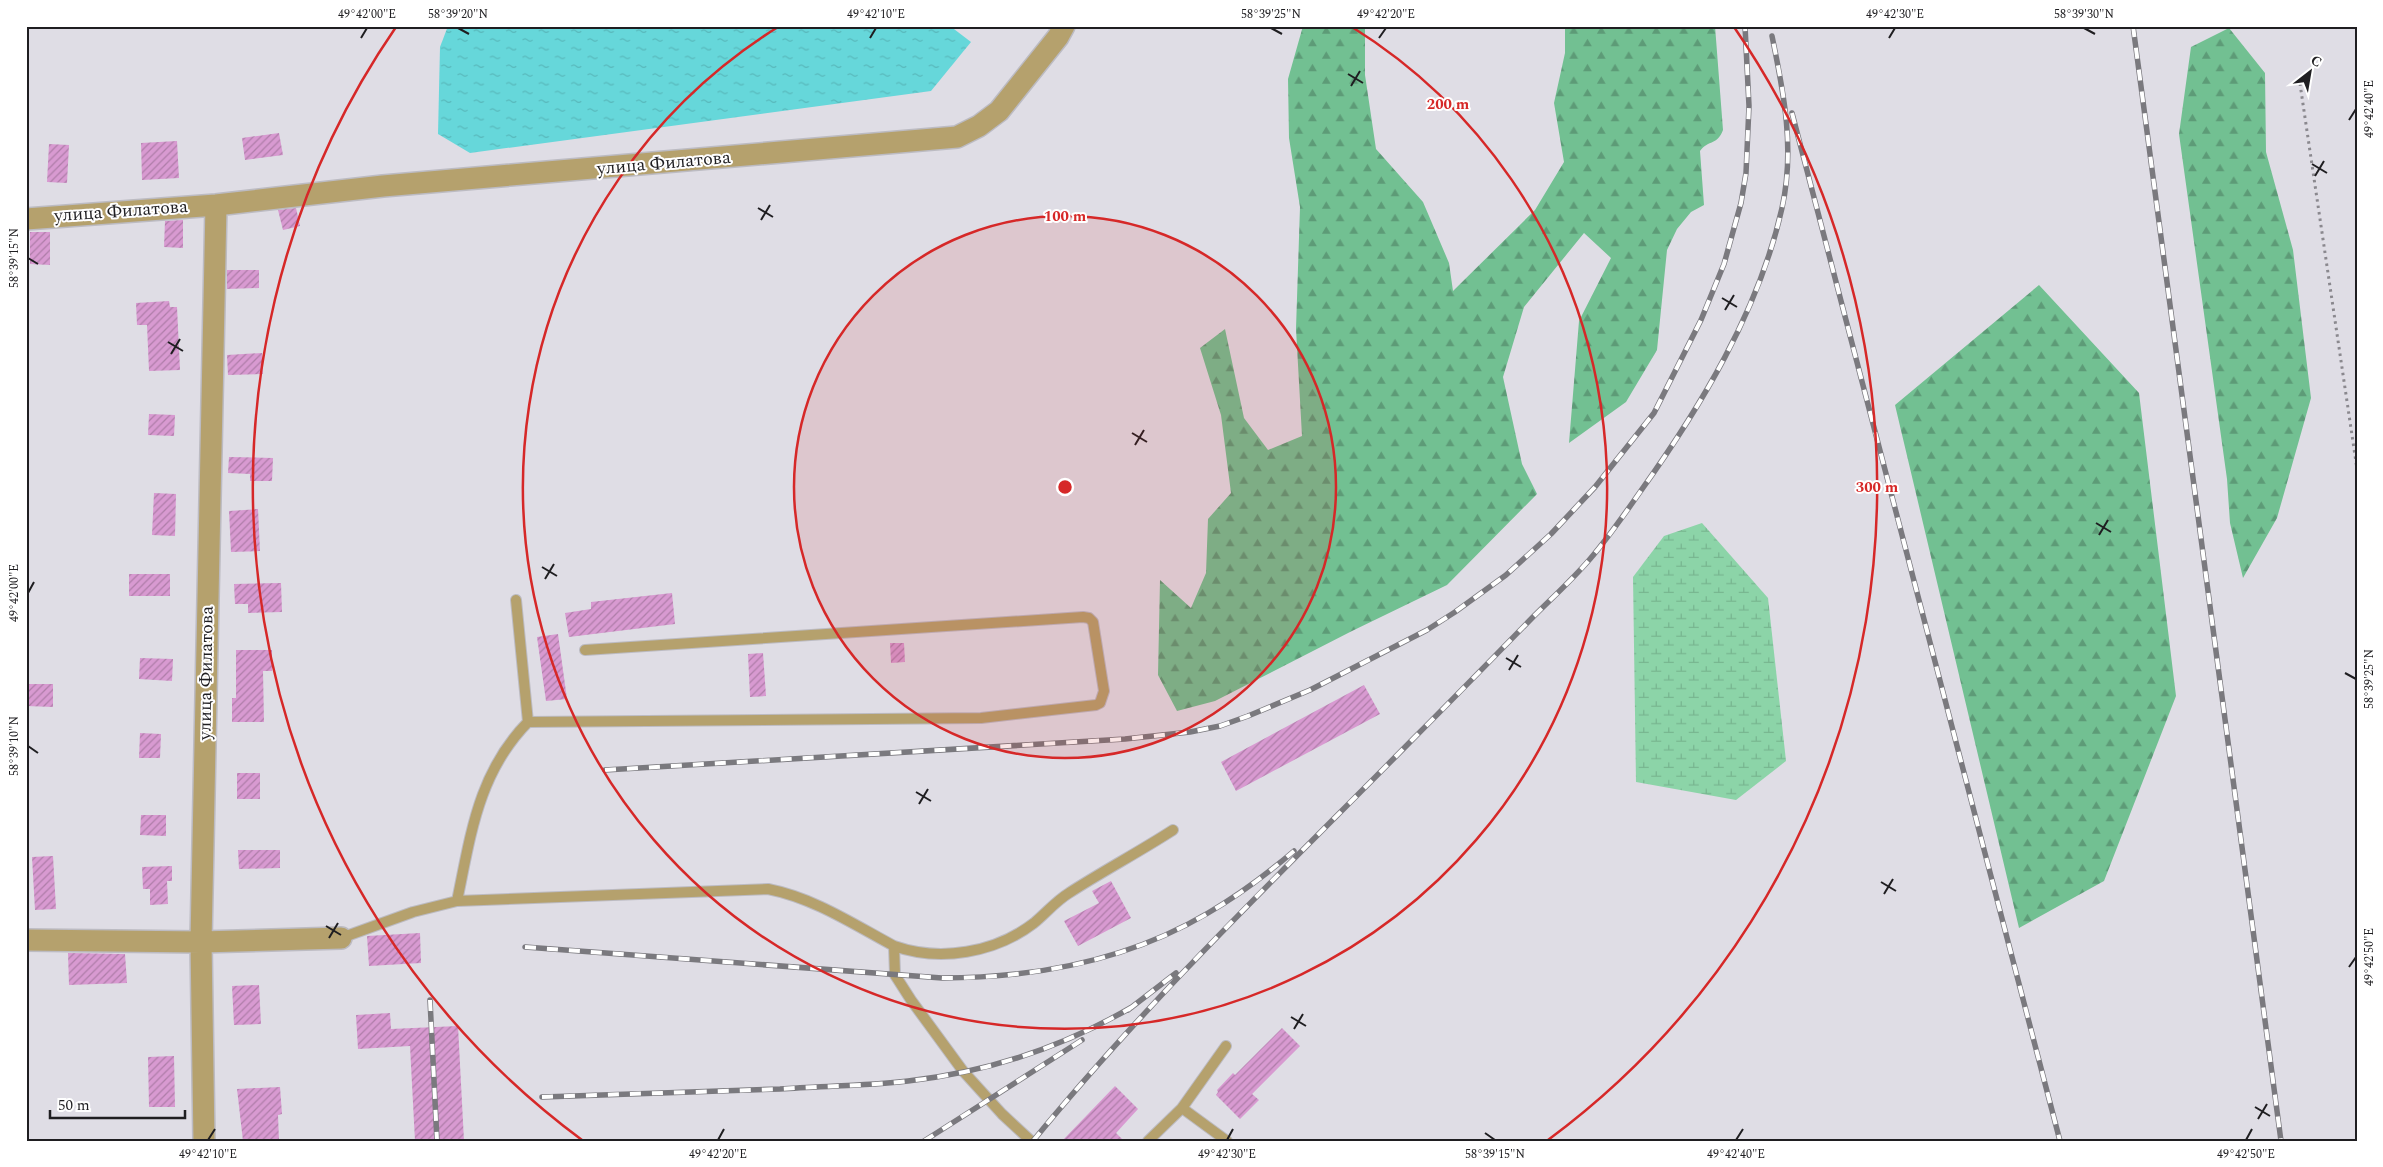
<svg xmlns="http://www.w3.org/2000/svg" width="2383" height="1167" viewBox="0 0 2383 1167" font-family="Spectral,serif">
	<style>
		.forest { fill: url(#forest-firs) }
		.wetland { fill: url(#wetland-marsh) }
		.water { fill: url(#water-ripples) }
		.building { fill: url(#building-hatch) }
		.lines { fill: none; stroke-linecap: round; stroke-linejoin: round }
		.service-casing { stroke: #bcbbc2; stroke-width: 12 }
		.minor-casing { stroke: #bcbbc2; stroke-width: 24 }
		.path { stroke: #8a888e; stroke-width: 3; stroke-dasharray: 2.5 4; stroke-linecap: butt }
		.service { stroke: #b5a16d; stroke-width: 10 }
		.minor { stroke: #b5a16d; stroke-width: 21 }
		.rail-casing { stroke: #7a797e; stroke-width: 5.5 }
		.rail { stroke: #fff; stroke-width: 4; stroke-dasharray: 11; stroke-linecap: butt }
		.ticks { fill: none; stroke: #1f1e21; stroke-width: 2 }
		.ring { fill: none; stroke: #d62828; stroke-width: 2.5 }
		.labels { text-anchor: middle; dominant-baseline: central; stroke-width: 4; stroke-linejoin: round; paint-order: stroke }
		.street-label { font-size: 18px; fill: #1f1e21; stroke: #fff }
		.centre { fill: #d62828; stroke: #fff; stroke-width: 2.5 }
		.ring-label { font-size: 15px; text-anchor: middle; font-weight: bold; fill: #d62828; stroke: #fff; stroke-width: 4; stroke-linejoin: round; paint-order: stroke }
		.neatline { fill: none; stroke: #1f1e21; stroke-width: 2 }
		.ticks-label { font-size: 12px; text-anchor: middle; fill: #1f1e21 }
	</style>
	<defs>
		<pattern id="forest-firs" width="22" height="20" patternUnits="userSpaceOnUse" patternTransform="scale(1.25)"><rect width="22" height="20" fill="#72c092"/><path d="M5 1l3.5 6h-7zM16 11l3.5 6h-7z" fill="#5d9b77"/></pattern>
		<pattern id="wetland-marsh" width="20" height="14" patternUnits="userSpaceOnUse" patternTransform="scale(1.25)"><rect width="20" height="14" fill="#8cd4a8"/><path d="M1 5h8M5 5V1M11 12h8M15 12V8" fill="none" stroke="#78b690"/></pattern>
		<pattern id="water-ripples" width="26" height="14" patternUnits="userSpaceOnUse" patternTransform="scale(1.25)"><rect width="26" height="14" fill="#66d7da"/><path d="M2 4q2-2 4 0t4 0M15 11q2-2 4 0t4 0" fill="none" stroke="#58b8bb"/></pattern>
		<pattern id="building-hatch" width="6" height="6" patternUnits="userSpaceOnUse" patternTransform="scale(1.25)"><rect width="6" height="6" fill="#d89ad1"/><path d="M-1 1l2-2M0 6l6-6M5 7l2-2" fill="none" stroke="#af7da9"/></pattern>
	</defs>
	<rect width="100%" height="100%" fill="#dfdde5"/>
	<path class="forest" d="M1303 26H1365V75L1376 149 1423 202 1449 263 1453 291 1535 210 1564 162 1554 103 1565 53V26H1715L1723 130C1717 146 1709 139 1700 151L1704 205 1691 212 1677 229 1667 250 1657 350 1626 402 1569 443 1579 321 1611 258 1584 233 1524 307 1503 377 1522 464 1537 494 1447 585 1352 631 1215 701 1177 711 1158 675 1160 580 1191 608 1206 573 1208 519 1231 493 1221 415 1200 348 1225 329 1244 418 1268 450 1302 436 1296 329 1300 207 1289 138 1288 79Z
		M2229 28 2265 73 2266 152 2293 250 2311 398 2277 518 2243 578 2230 523 2227 479 2179 134 2191 47Z
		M2039 285 2139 393 2176 696 2104 881 2019 928 1895 405Z"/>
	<path class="wetland" d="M1702 523 1768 598 1786 761 1736 800 1636 782 1633 577 1664 536Z"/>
	<path class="water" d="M448 26H950L971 42 931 91 470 153 438 134 440 47Z"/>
	<path class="building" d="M279 133 283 155 245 160 242 138Z
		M177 141 179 178 142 180 141 143Z
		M49 144 69 145 67 183 47 182Z
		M296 208 300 226 283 230 278 210Z
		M183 220V248L164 247 165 221Z
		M30 232H50V265L30 264Z
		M227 270H259V288L227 289Z
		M169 301 170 307H177L180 370 149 371 147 325H137L136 303Z
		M262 353 263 374 228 375 227 355Z
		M149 414 175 415 174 436 148 435Z
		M229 457 273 458 272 481H250V474L228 473Z
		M154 493 176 494 175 536 152 535Z
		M258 509 260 551 231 552 229 511Z
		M129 574H170V596H129Z
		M281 583 282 612 248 613V604H235L234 584Z
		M672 593 675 624 569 637 565 613 591 609V602Z
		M558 634 567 699 546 701 537 637Z
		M890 643H904L905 662 891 663Z
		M236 650H272V671H263L264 722H232V698H236Z
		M763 653 766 696 750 697 748 654Z
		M140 658 173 659 172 681 139 679Z
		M26 684H53V707L26 706Z
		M1364 685 1380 714 1236 791 1221 762Z
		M140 733 161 734 160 758H139Z
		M237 773H260V799H237Z
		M141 815H166V836L140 835Z
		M238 850H280V868L239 869Z
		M53 856 56 909 35 910 32 857Z
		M172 866V881H167L168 904 150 905V889H143L142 867Z
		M1111 881 1131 918 1078 946 1064 921 1099 903 1092 891Z
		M420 933 421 963 369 966 367 936Z
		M68 953 125 954 127 983 69 985Z
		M259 985 261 1024 234 1025 232 986Z
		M390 1013 391 1029 458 1026 464 1141H415L410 1046 358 1049 356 1015Z
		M1282 1028 1300 1046 1252 1094 1259 1100 1240 1119 1216 1095 1218 1092 1217 1090 1233 1073 1235 1075Z
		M174 1056 175 1107H149L148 1057Z
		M1115 1086 1138 1109 1116 1133 1124 1141H1062Z
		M280 1087 282 1114 278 1115 279 1141H243L237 1089Z"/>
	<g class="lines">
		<g class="service-casing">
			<path id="service" d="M516 600 528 722
				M457 901C471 834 478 773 528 722L981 718 1096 705 1100 703 1104 691 1093 622 1089 618 1083 617 585 650
				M341 938 413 912 457 901 768 889C814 898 853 924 894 946 940 962 995 953 1034 923 1046 913 1056 901 1069 893 1103 871 1139 852 1173 830
				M894 946 895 975 911 1000 963 1071 1002 1114 1031 1141
				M1182 1108 1226 1046
				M1148 1141 1182 1108 1227 1141"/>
		</g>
		<g class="minor-casing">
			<path id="minor" d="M26 219 216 205 383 186 957 137 979 126 999 111 1058 37 1064 26
				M26 940 201 942 341 938
				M204 1141 201 942 216 205"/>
		</g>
		<path class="path" d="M2299 77 2357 469"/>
		<use href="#service" class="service"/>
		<use href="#minor" class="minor"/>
		<g class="rail-casing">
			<path id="rail" d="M2133 26 2281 1141
				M1792 113 2060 1141
				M605 770 1125 739 1190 732 1220 726 1248 716 1310 690 1427 630 1455 612 1506 575 1551 534 1595 487 1654 413 1701 320 1724 264 1741 203 1746 173 1749 106 1745 26
				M525 947 942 978C1034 978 1127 961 1208 913 1239 895 1267 874 1294 851
				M430 1000 437 1141
				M1128 1010 1176 973
				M542 1097C621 1094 700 1092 780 1089 822 1086 866 1086 908 1081 988 1072 1063 1047 1132 1007
				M924 1141 1082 1040
				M1033 1141C1149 999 1286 868 1415 737 1454 698 1493 658 1532 618 1551 599 1572 580 1590 559 1608 538 1624 515 1640 492 1700 408 1759 311 1782 208 1795 149 1784 94 1772 36"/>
		</g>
		<use href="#rail" class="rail"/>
	</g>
	<path class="ticks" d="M458 28 469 34M1271 28 1282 34M2084 28 2095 34M361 38 367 28M870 38 876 28M1379 38 1386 28M1889 38 1895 28M1348 74 1363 83M1351 86 1360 71M2349 120 2356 109M2312 164 2327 173M2315 176 2324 161M758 208 773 217M761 220 770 205M28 258 38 264M1722 298 1737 307M1725 310 1734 295M168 342 183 351M171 354 180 339M1132 433 1147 442M1135 445 1144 430M2096 523 2111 532M2099 535 2108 520M542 567 557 576M545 579 554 564M28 593 34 582M1506 658 1521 667M1509 670 1518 655M2345 673 2356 679M28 746 38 753M916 792 931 801M919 804 928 789M1881 882 1896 891M1884 894 1893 879M326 926 341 935M329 938 338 923M2349 967 2356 957M1291 1017 1306 1026M1294 1029 1303 1014M2255 1107 2270 1116M2258 1119 2267 1104M1485 1133 1495 1140M208 1140 215 1129M718 1140 724 1129M1227 1140 1233 1129M1736 1140 1743 1129M2246 1140 2252 1129"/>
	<circle cx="1065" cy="487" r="271" fill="#d62828" fill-opacity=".12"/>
	<g class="ring">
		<circle cx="1065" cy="487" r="271"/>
		<path d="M1352 27A542 542 0 1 1 778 27"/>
		<path d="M582 1140A812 812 0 0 1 396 27M1734 27A812 812 0 0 1 1548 1140"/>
	</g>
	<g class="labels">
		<g class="street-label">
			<text transform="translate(664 163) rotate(-5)">улица Филатова</text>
			<text transform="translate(121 211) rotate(-4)">улица Филатова</text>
			<text transform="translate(206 673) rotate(-89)">улица Филатова</text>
		</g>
	</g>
	<circle cx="1065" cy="487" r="8" class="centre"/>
	<g class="ring-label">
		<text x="1448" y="109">200 m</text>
		<text x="1065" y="221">100 m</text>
		<text x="1877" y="492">300 m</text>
	</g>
	<rect width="2383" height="1167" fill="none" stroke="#ffffff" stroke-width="55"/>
	<g transform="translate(2310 72) rotate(31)" stroke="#ffffff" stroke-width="4" paint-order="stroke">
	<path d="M0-4L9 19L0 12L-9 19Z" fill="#1f1e21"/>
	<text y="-8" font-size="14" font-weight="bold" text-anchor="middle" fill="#1f1e21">С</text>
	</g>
	<path d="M50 1110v8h135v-8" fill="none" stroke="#1f1e21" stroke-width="2.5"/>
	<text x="58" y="1110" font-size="15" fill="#1f1e21" stroke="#ffffff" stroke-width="4" paint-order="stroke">50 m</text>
	<rect x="28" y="28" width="2328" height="1112" class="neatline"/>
	<g class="ticks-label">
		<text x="367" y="18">49°42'00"E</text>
		<text x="458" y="18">58°39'20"N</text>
		<text x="876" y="18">49°42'10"E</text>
		<text x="1271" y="18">58°39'25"N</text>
		<text x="1386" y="18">49°42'20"E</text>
		<text x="1895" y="18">49°42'30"E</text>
		<text x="2084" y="18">58°39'30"N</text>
		<text transform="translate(2369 109) rotate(-90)" y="4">49°42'40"E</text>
		<text transform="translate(14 258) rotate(-90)" y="4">58°39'15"N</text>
		<text transform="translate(14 593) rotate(-90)" y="4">49°42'00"E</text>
		<text transform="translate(2369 679) rotate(-90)" y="4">58°39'25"N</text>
		<text transform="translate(14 746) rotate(-90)" y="4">58°39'10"N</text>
		<text transform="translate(2369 957) rotate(-90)" y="4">49°42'50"E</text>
		<text x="208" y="1158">49°42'10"E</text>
		<text x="718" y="1158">49°42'20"E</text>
		<text x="1227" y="1158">49°42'30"E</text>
		<text x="1495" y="1158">58°39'15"N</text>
		<text x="1736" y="1158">49°42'40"E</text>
		<text x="2246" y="1158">49°42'50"E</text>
	</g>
</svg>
